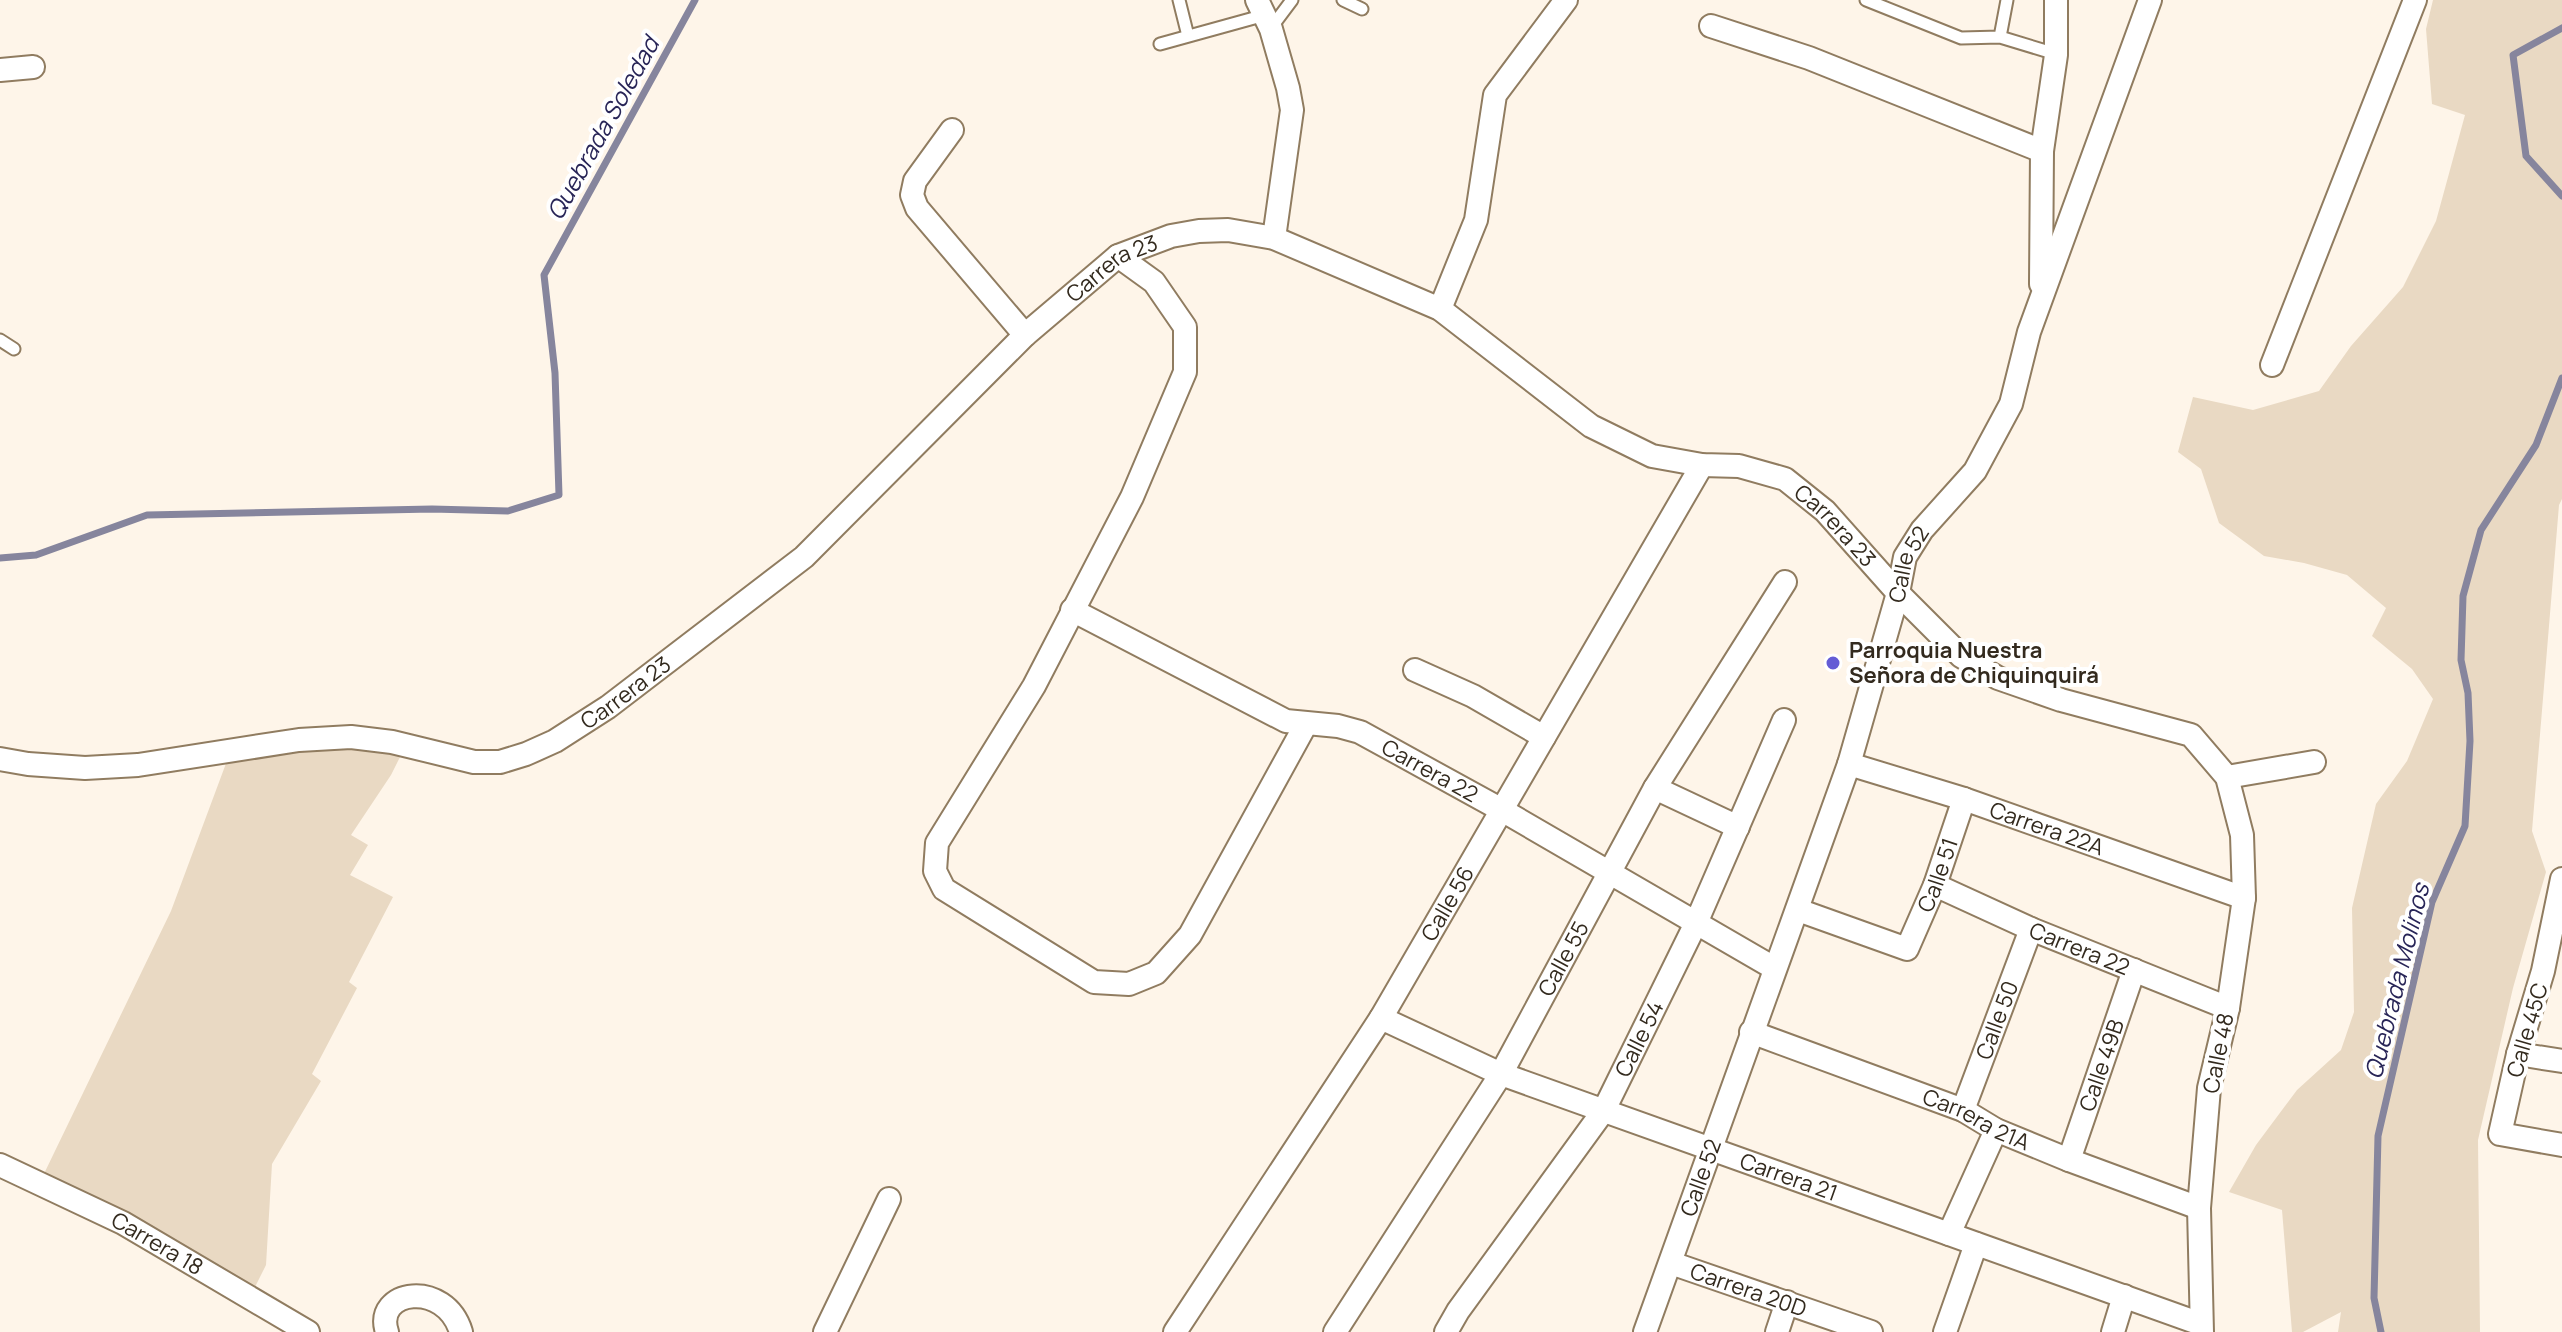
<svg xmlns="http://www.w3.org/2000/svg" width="2562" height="1332" viewBox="0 0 2562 1332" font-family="Manrope,sans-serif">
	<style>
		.green { fill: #e9d9c3 }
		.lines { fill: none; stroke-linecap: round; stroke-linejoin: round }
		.stream { stroke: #86859d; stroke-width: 7 }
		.service-casing { stroke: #907c60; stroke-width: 15 }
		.minor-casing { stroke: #907c60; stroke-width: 26 }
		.service { stroke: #fff; stroke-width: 11 }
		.minor { stroke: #fff; stroke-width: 22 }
		.poi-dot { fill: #645cd5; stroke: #fff; stroke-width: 3 }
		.labels { text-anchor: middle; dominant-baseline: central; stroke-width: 8; stroke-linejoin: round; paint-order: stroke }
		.street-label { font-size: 22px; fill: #332a1e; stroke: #fff }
		.poi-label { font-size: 22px; font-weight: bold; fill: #332a1e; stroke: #fff; text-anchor: start }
		.water-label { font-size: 24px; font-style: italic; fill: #282557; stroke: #fff }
	</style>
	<rect width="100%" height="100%" fill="#fef5e9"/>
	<path class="green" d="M2433 0H2562V499L2559 505 2532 831 2546 872 2513 988 2478 1140 2480 1332H2338L2341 1312 2303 1332H2292L2282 1210 2229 1192 2256 1145 2297 1090 2341 1050 2354 1012 2352 908 2376 804 2407 761 2433 699 2412 669 2372 636 2386 608 2347 575 2304 563 2264 556 2219 523 2201 469 2178 452 2193 397 2253 410 2319 391 2351 346 2403 287 2436 221 2465 115 2432 104 2426 29Z
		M406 745 391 775 351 835 368 845 350 875 393 897 349 982 357 988 312 1074 321 1081 272 1164 266 1265 250 1297 40 1182 171 911 231 750Z"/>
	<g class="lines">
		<path class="stream" d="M2562 28 2513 55 2526 156 2562 196
			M0 558 36 555 147 515 432 509 508 511 559 495 555 373 544 275 695 0
			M2381 1332 2374 1298 2378 1136 2432 902 2465 826 2470 741 2468 693 2461 660 2463 596 2481 530 2536 445 2562 378"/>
		<g class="service-casing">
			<path id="service" d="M1179 0 1188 36
				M1343 0 1362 9
				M1866 0 1961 38 2000 37 2056 54
				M1271 28 1292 0
				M2000 37 2007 0
				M1160 44 1265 15
				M0 340 14 349"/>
		</g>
		<g class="minor-casing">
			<g id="minor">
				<path d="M1257 0 1271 29 1288 88 1292 110 1274 238"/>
				<path d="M1711 26 1809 58 2042 151"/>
				<path d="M0 70 33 67"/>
				<path d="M952 130 915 181 912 195 917 208 1025 335"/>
				<path d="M1118 256 1154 282 1185 327V372L1132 497 1034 686 937 843 935 871 944 889 1094 982 1129 984 1156 973 1190 935 1306 724"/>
				<path d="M2041 284 2042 151 2056 55V0"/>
				<path d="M1440 309 1476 220 1495 95 1566 0"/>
				<path d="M2272 365 2415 0"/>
				<path id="s1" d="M1072 610 1286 721 1338 726 1360 732 1500 809 1774 968"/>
				<path d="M1415 670 1473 696 1544 737"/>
				<path id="s2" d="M0 759 28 764 85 768 138 765 299 740 351 737 392 742 474 762H500L526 754 555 741 608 707 804 557 1025 335 1118 256 1171 236 1199 231 1228 230 1274 238 1440 309 1591 426 1652 456 1702 465 1739 466 1785 479 1825 511 1898 593 1961 656 1998 678 2061 700 2191 735 2227 777 2242 835 2244 898 2228 1008 2209 1088 2199 1208 2202 1332"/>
				<path id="s3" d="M1849 764 1964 799 2244 898"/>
				<path d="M2227 777 2314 762"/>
				<path d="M1655 788 1738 827"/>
				<path d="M2562 879 2543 971 2518 1054 2500 1134 2562 1145"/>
				<path id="s4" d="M1935 885 2031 929 2228 1008"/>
				<path id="s5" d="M1798 910 1907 949 1935 885 1964 799"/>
				<path id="s6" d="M1381 1018 1501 1074 2201 1324"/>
				<path id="s7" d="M1751 1032 1963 1110 1996 1130 2069 1160 2199 1208"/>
				<path d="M2518 1054 2562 1061"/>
				<path id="s8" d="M1963 1110 2031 929"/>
				<path id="s9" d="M2069 1160 2134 970"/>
				<path id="s10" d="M0 1165 123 1223 308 1332"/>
				<path d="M1949 1234 1996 1130"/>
				<path id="s11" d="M1671 1263 1871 1332"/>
				<path d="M387 1332C373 1290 445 1279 461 1332"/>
				<path d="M825 1332 889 1199"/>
				<path id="s12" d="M1175 1332 1381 1018 1702 465"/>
				<path id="s13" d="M1335 1332 1501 1074 1655 788 1785 582"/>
				<path id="s14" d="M1446 1332 1458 1311 1604 1110 1696 923 1784 720"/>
				<path id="s15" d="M1645 1332 1849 764 1898 593 1905 557 1922 530 1975 471 2011 404 2029 332 2150 0"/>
				<path d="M1777 1332 1787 1302"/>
				<path d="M1945 1332 1976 1244"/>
				<path d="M2113 1332 2124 1296"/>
			</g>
		</g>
		<use href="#service" class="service"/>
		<use href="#minor" class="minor"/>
	</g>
	<circle class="poi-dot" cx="1833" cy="663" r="8"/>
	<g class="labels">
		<g class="street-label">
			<text stroke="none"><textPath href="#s2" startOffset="1298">Carrera 23</textPath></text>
			<text stroke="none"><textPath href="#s2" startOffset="2114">Carrera 23</textPath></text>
			<text stroke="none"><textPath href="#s15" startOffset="812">Calle 52</textPath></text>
			<text stroke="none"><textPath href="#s2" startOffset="650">Carrera 23</textPath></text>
			<text stroke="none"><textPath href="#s1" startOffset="396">Carrera 22</textPath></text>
			<text stroke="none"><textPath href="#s3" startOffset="208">Carrera 22A</textPath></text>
			<text stroke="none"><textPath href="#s5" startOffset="196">Calle 51</textPath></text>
			<text stroke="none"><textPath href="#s12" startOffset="508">Calle 56</textPath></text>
			<text stroke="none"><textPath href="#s4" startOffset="158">Carrera 22</textPath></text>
			<text stroke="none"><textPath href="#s13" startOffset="438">Calle 55</textPath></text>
			<text stroke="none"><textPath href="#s8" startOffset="96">Calle 50</textPath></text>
			<text transform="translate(2527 1030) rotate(-74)">Calle 45C</text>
			<text stroke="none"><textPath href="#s14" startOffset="352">Calle 54</textPath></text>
			<text transform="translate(2218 1053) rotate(-79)">Calle 48</text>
			<text stroke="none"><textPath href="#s9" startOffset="100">Calle 49B</textPath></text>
			<text stroke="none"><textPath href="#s7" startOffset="242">Carrera 21A</textPath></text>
			<text stroke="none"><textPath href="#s15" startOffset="164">Calle 52</textPath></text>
			<text stroke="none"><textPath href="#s6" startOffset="438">Carrera 21</textPath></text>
			<text stroke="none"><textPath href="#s10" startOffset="176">Carrera 18</textPath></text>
			<text stroke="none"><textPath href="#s11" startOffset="82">Carrera 20D</textPath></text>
		</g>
		<g class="poi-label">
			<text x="1849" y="650">Parroquia Nuestra<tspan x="1849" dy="25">Señora de Chiquinquirá</tspan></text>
		</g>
		<g class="water-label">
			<text transform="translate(602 128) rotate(-61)">Quebrada Soledad</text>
			<text transform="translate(2396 981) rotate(-76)">Quebrada Molinos</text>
		</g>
	</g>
</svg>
